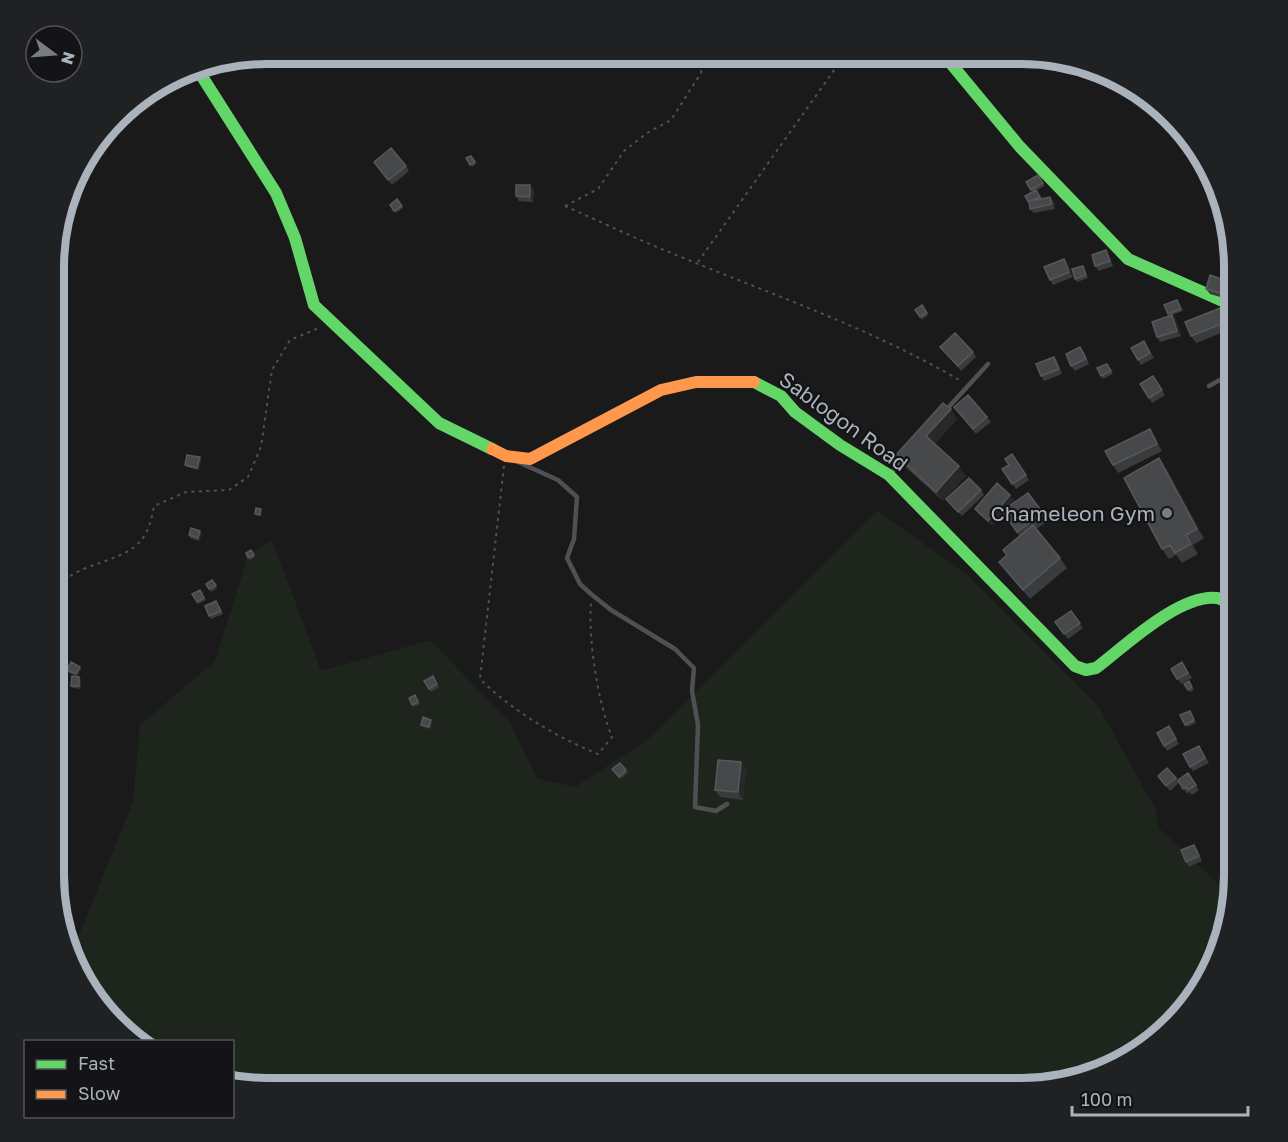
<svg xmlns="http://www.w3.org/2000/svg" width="1288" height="1142" viewBox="0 0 1288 1142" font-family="'Golos Text',sans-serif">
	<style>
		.green { fill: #1d251d }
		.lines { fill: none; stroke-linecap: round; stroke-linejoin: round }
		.path { stroke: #505155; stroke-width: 2; stroke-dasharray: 3 4.5; stroke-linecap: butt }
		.lane { stroke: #4e5053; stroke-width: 4.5 }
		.fast { stroke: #63d668; stroke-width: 12 }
		.slow { stroke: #ff974d; stroke-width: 12 }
		.wall { fill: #3a3b3c }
		.shaded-wall { fill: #282828 }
		.building { fill: #464849; stroke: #56585b; stroke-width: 1.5 }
		.poi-dot { fill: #787d83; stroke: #141416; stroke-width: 2 }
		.labels { text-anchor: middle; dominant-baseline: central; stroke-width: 4.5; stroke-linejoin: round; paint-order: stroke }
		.street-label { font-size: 21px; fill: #aab2bc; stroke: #141416 }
		.poi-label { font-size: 21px; fill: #aab2bc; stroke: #141416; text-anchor: end }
		.rim { fill: none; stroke: #aab2bc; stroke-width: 8 }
	</style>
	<rect width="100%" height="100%" fill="#1a1a1a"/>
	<path class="green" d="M877 510 970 577 1099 707 1155 808 1159 828 1230 895 1218 957 1162 1035 1102 1072 1034 1088H267L233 1081 232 1042 143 1041 107 1016 70 957 133 802 140 725 215 661 248 556 272 540 321 671 430 640 509 721 537 778 575 787 647 740Z"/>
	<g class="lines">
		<path class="path" d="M565 206C599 221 634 238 669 252 767 293 869 327 961 381
			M565 206 598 189 624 151 647 133 671 120 701 73 704 54
			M698 262 842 59 838 54
			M504 466 480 679C511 710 558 738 598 754L612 737C598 703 588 640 591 603
			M56 581C68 579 75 572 86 568 125 553 147 552 154 506L186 492 229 490 248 477 261 447 272 370 290 340 319 328
			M1224 588 1234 576"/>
		<path class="lane" d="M1209 386 1234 372
			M946 410 988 364
			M518 462 558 480 577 497 574 539 567 558 580 584 591 594 611 610 675 649 694 668 692 691 698 725 695 807 716 811 727 804
			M891 473 905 457"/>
		<path class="fast" d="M943 54 1020 147 1128 259 1234 306
			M196 67 276 193 295 238 314 305 439 423 492 449
			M754 382 781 396 795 412 840 445 889 475 1075 666 1086 670 1096 668C1125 646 1179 594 1217 598 1223 599 1229 603 1234 606"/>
		<path class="slow" d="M492 449 506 456 530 459 661 390 696 382H754"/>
	</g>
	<path class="wall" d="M471 156 476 164 472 167 466 158Z
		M406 166 409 171 392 185 377 167Z
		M1038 175 1045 186 1037 190 1042 199 1050 197 1054 202 1055 209 1034 213 1030 209 1029 203 1033 192 1026 182Z
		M530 185 534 190 533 202 519 201 516 196Z
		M397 199 403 208 396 213 390 205Z
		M1109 255 1113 266 1099 271 1095 266Z
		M1064 259 1068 264 1073 277 1053 285 1050 280Z
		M1083 266 1088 278 1077 282 1075 279Z
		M1231 286 1227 299 1210 294 1206 289Z
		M1177 300 1183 311 1172 315 1176 320 1181 336 1160 342 1157 337 1169 316 1168 314Z
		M922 305 928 315 922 320 915 310Z
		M1233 312 1234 328 1196 343 1191 336Z
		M1147 346 1154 358 1141 365 1138 360Z
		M940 347 973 352 976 357 961 371Z
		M1080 347 1084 352 1089 364 1075 371 1071 366Z
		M1054 357 1057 361 1062 374 1044 381 1041 376Z
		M1107 364 1113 374 1103 379 1097 368Z
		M1153 376 1165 395 1152 403 1149 398Z
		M954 407 987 417 991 422 976 434Z
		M957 419 935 444 966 476 943 501 903 465 896 455Z
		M1155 436 1162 451 1118 473 1113 465Z
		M1012 454 1029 480 1016 489 1002 469 1009 465Z
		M201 460 199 470 187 467 185 465Z
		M1166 468 1204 538 1193 545 1198 554 1182 563 1176 555 1169 559 1162 549Z
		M981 490 984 495 962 516 946 499Z
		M1028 493 1048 521 1036 529 1060 558 1067 568 1030 599 1006 571 999 562 1007 555 1020 537 1003 513 992 525 979 514 975 509 1014 500 1006 508Z
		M202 534 199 541 190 538 189 535Z
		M251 550 255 557 250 560 246 553Z
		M212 580 217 588 211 592 206 584Z
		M202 592 206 600 198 604 192 594Z
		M216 601 223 614 211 619 209 616Z
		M1071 611 1083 628 1068 639 1055 622Z
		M1182 662 1192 678 1181 684 1171 669Z
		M81 669 78 676 81 679V689L73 688 71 686 78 676 69 673 67 670Z
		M433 676 439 687 431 692 424 681Z
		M1189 681 1194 690 1190 692 1184 684Z
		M415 695 420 704 414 707 409 698Z
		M1191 713 1196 723 1187 727 1185 725Z
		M433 722 431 729 423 727 421 725Z
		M1169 726 1179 744 1167 751 1164 746Z
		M1202 751 1209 763 1193 771 1190 767Z
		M741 762 746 770 743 800 720 797 715 790Z
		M620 763 628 773 620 779 612 769Z
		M1188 773 1199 790 1192 795 1189 792 1187 794 1178 780Z
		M1158 776 1176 778 1179 783 1170 791Z
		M1197 849 1202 861 1189 867 1186 862Z"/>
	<path class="shaded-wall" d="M530 185 534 190 533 202 530 197Z
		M1050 197 1054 202 1055 209 1052 204Z
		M1106 250 1109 255 1113 266 1110 261Z
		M1064 259 1068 264 1073 277 1069 272Z
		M1227 281 1231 286 1227 299 1223 294Z
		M1172 315 1176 320 1181 336 1177 331Z
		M1054 357 1057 361 1062 374 1059 369Z
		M951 409 957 419 933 446 926 436Z
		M1150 429 1155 436 1162 451 1157 444Z
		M200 457 201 460 199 470 197 468Z
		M1159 458 1166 468 1204 538 1197 529Z
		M959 466 966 476 943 501 936 492Z
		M1010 495 1014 500 992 525 988 521Z
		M200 531 202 534 199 541 198 538Z
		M1186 535 1193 545 1198 554 1191 544Z
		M80 667 81 669 78 677 76 674Z
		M79 677 81 679V689L79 686Z
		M431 720 433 722 431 729 429 727Z
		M741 762 746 770 743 800 738 792Z"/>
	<path class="building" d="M391 148 406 166 388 180 374 162Z
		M471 156 475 162 470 165 466 158Z
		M1038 175 1043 183 1031 190 1026 182Z
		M516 185H530V197L516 196Z
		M1036 190 1040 197 1029 201V203L1025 196Z
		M1050 197 1052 204 1030 209 1029 201Z
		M397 199 402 206 394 211 390 205Z
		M1232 245 1234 253V255L1230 246Z
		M1106 250 1110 261 1095 266 1092 255Z
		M1064 259 1069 272 1050 280 1044 267Z
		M1083 266 1086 275 1075 279 1072 269Z
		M1210 275 1227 281 1223 294 1206 289Z
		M1177 300 1181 309 1168 314 1164 305Z
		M922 305 927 313 920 317 915 310Z
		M1228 305 1234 319 1191 336 1185 322Z
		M1172 315 1177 331 1157 337 1152 322Z
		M955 333 973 352 958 366 940 347Z
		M1144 341 1150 353 1138 360 1131 348Z
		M1080 347 1086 359 1071 366 1066 354Z
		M1234 349V361L1231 362 1226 352Z
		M1054 357 1059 369 1041 376 1036 364Z
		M1107 364 1111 371 1101 376 1097 368Z
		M1153 376 1162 390 1149 398 1140 384Z
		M968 395 987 417 973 429 954 407Z
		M943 403 951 409 926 436 959 466 936 492 896 455Z
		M1150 429 1157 444 1113 465 1105 451Z
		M1012 454 1026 475 1012 484 1002 469 1009 465 1005 459Z
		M187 455 200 457 197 468 185 465Z
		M1159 458 1197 529 1186 535 1191 544 1175 553 1170 545 1162 549 1124 478Z
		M969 478 981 490 958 512 946 499Z
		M997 483 1010 495 988 521 975 509Z
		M1028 493 1043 513 1017 532 1002 511Z
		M256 508 261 509 260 515 255 514Z
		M1033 525 1060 558 1023 590 999 562 1007 555 1003 550Z
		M191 528 200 531 198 538 189 535Z
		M251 550 254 555 248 558 246 553Z
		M212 580 216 585 209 589 206 584Z
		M200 590 204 598 197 602 192 594Z
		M216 601 221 611 209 616 205 606Z
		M1071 611 1080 623 1064 634 1055 622Z
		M71 662 80 667 76 674 67 670Z
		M1182 662 1188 673 1177 679 1171 669Z
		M72 676 79 677V686H71Z
		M433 676 437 684 429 689 424 681Z
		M1189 681 1192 687 1188 690 1184 684Z
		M415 695 418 702 412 705 409 698Z
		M1190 711 1194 720 1185 725 1180 715Z
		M423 717 431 720 429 727 421 725Z
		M1169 726 1176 739 1164 746 1157 733Z
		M1199 746 1205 758 1190 767 1183 754Z
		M718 760 741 762 738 792 715 790Z
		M620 763 626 770 619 777 612 769Z
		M1167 768 1176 778 1166 786 1158 776Z
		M1188 773 1196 785 1188 790 1186 787 1183 789 1178 780Z
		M1194 845 1199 856 1186 862 1181 850Z"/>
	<circle class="poi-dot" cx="1167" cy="513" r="6"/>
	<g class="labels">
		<g class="street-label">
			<text transform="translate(844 421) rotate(36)">Sablogon Road</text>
		</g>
		<g class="poi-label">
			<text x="1155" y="513">Chameleon Gym</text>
		</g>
	</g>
	<path d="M0 0H1288V1142H0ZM267 64H1021A203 203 0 0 1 1224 267V875A203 203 0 0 1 1021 1078H267A203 203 0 0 1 64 875V267A203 203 0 0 1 267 64Z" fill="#202123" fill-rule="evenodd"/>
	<path class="rim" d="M267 64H1021A203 203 0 0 1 1224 267V875A203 203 0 0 1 1021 1078H267A203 203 0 0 1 64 875V267A203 203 0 0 1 267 64Z"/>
	<rect x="24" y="1040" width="210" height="78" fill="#141416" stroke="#505358" stroke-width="1.5"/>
	<rect x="36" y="1060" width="30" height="9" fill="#63d668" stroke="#505358" stroke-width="1.5"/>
	<text x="78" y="1070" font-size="18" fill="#aab2bc">Fast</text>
	<rect x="36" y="1090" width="30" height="9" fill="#ff974d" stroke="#505358" stroke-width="1.5"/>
	<text x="78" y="1100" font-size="18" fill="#aab2bc">Slow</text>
	<g transform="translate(54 54) rotate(106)"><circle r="28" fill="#141416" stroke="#505358" stroke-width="1.5"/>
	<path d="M0-4.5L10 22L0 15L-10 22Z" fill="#787d83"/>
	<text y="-9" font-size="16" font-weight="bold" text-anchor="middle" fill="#aab2bc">N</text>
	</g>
	<path d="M1072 1106v9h176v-9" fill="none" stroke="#aab2bc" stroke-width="3"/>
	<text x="1081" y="1106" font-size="18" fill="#aab2bc" stroke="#141416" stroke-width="4.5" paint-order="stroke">100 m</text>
</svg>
